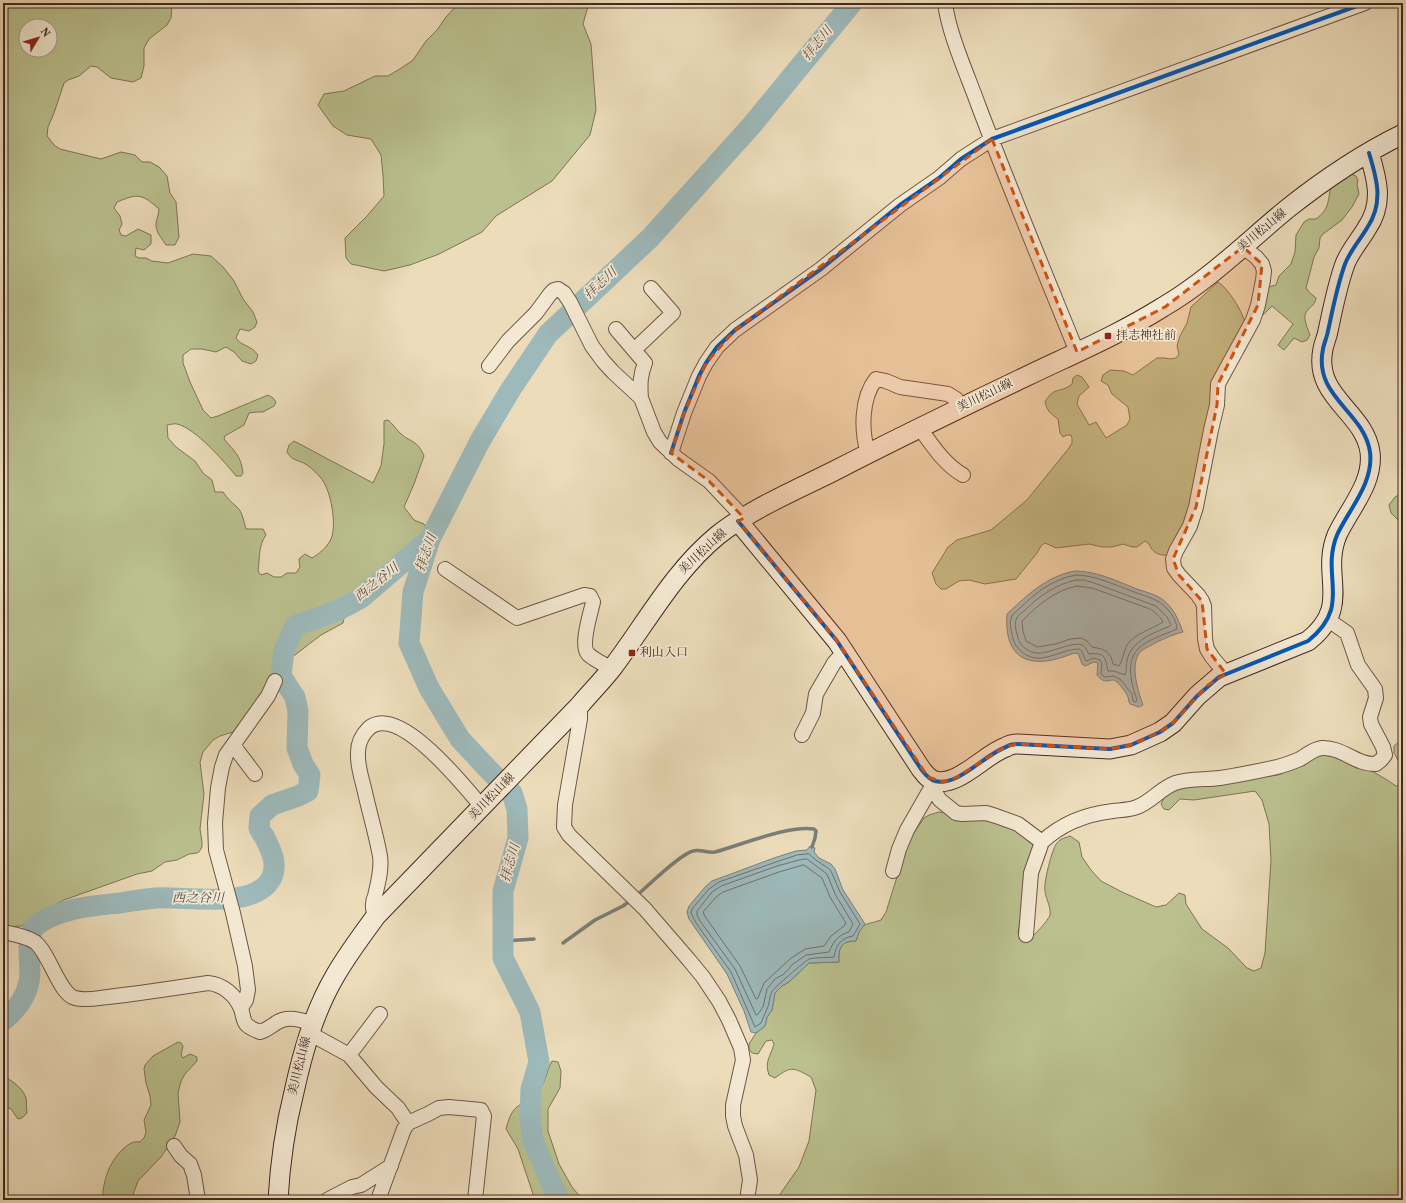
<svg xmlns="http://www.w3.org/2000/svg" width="1406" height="1203" viewBox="0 0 1406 1203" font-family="Vollkorn,'Noto Serif JP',serif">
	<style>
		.green { fill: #bac08e; stroke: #7e7457; fill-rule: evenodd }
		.water { fill: #9db9ba; stroke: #797f7c }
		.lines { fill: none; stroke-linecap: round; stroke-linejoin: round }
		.shore { stroke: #70716d; stroke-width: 1 }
		.stream { stroke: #797f7c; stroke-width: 3.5 }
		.river { stroke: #9db9ba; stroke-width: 21 }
		.street-casing { stroke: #6d5646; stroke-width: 16 }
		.secondary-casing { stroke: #432920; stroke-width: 21 }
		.street { stroke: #f3e8d2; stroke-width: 14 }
		.secondary { stroke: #f3e8d2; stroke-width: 19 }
		.cycleway-casing { stroke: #f3e8d2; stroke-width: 6 }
		.cycleway { stroke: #0057b8; stroke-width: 4 }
		.marked { fill: #cf520f; fill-opacity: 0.2; stroke: #cf520f; stroke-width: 3; stroke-dasharray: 8 5; stroke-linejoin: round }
		.poi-dot { fill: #8f2418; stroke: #f3e8d2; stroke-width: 1.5 }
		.labels { text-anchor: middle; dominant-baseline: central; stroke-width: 3.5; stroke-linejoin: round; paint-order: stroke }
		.street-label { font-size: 12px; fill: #432920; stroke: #f3e8d2 }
		.poi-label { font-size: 12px; fill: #432920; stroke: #f3e8d2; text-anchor: start }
		.water-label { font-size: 13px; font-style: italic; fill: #5a4d46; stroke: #f3e8d2 }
	</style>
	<rect width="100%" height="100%" fill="#ecdcba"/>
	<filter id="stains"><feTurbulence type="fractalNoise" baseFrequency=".005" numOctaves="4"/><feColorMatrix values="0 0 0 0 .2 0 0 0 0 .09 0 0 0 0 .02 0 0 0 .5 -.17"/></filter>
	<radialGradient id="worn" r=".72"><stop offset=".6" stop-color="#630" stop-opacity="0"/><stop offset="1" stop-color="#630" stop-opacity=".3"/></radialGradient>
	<path class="green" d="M3 3H174L172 5 171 18 167 25 149 39 144 48V66L141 78 133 82 111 78 97 67 91 66 79 76 68 80 64 83 54 113 48 127 47 136 54 145 60 149 101 159 121 152 135 155 142 162H150L159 167 167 176 170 193 176 202 179 237 175 245H166C162 239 156 232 156 225 156 220 159 214 159 209 142 194 139 193 117 202L114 208 120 216 122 224 119 230 121 235 126 236 138 229 151 235V244L144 250 136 248 135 256 139 258H146L152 261 168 263 193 254 211 256 224 268 234 281 243 299 253 312 257 322 255 327 249 331 240 329 236 338C242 347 250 344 258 355L256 361 251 364 242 361 234 352 226 347 216 352 202 349H191L183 355V363L190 382 203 410 211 418 218 416 268 395 273 398 276 402 274 406 263 412H257L249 413 244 425 225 436 224 439C235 452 241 456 243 473L241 476H236C224 461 195 428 177 424 174 423 170 425 167 425L168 438 176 447 195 461 203 473 212 480 215 492H223C227 498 231 502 237 507 242 511 244 522 246 529H263L266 535C258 546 260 558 258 571L261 575 267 573 274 577H281L287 573H296L300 567 299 559 305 554 312 558C319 554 326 548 330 541 338 528 331 488 320 477 316 473 312 468 307 465 298 459 293 462 287 452L289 445 294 441 373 483 381 466 384 444V421L388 420C393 424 395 428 399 432 410 443 417 439 424 456L414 484 404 507 414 520 424 524 427 529 426 536 359 596C342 606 347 607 343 623L321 635 291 658 275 673 254 708 233 732 220 736 213 740 203 752 200 762 204 794 200 829 202 842V847L199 852 197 853 189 854 177 860 165 862 152 871 137 874 64 900 33 917 22 926 3 927ZM26 26H50V50H26Z
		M459 3H589L583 24 591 44 596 110 590 135 552 181 496 216 482 232 439 254 410 265 384 271 351 264 346 258 345 238 367 216 384 196 383 175 381 155 371 139 347 135 333 126 318 105 324 94 344 91 375 76H388L403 67 413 60 426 41 437 30 446 17Z
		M1351 174 1356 176 1358 180 1357 184 1359 194 1352 207 1342 220 1323 234 1320 238 1319 248 1314 257 1306 288 1309 292 1316 298C1316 305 1307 308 1305 315 1304 321 1308 329 1310 335L1307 340 1302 342 1294 338 1284 350 1278 345 1293 324 1272 306 1263 315 1260 312 1268 287 1276 285 1279 276 1291 264 1295 252 1296 235 1304 222 1309 219H1316C1330 208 1327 203 1331 187Z
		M1218 282C1228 288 1243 312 1245 323L1214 382 1192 505 1184 526 1167 555C1159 556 1152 552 1149 544L1145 541 1137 547H1132L1123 544 1112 547H1102L1089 544 1056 548 1045 543 1041 546 1037 553 1016 579 985 584 969 580 959 581 946 589H941L936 584 932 573 948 547 957 540 991 530 1027 500 1069 448 1072 443V438L1071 435H1067L1063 437 1060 433 1058 419C1051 414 1047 411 1045 402 1055 385 1060 394 1072 384L1073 378 1077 375 1082 377 1089 387 1079 396 1077 404 1089 425 1096 422 1106 438 1127 425 1130 419 1128 407 1112 394 1108 385 1101 381 1103 375 1110 370 1124 371 1133 375 1157 358H1165L1170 359 1176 358 1179 354 1177 346 1180 336 1187 323 1191 307Z
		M1403 493V525L1391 513 1389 505 1395 497Z
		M1400 741H1403V769L1394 753V746Z
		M1321 755C1346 756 1376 772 1396 786L1403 784V1200H776L799 1167 809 1141 816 1090 811 1077C794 1068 792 1065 775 1078L769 1075C764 1061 771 1056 774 1044L772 1040 766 1041 758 1054 752 1053 749 1049V1044L756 1033 765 1026 767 1017 772 1010 775 992 782 986 789 982 809 963 839 962C838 948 841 941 856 941 862 921 864 926 881 920L886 912 908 842 924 818 929 815 939 812 976 817 1010 826 1028 837 1033 845 1018 933 1021 938 1032 937C1036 933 1048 921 1050 915 1051 906 1046 900 1045 891 1043 885 1052 848 1057 843 1061 838 1065 838 1070 836L1079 842 1082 857 1091 870 1101 881 1122 892 1156 907 1166 905 1179 893 1185 895 1186 904 1202 929 1228 948 1247 968 1254 971 1261 968 1265 953 1271 860 1269 824 1262 800 1255 791 1194 800 1180 799 1169 810 1164 809 1161 804 1165 796 1176 790 1193 786 1278 775Z
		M32 954C37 957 37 962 37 968 37 977 36 987 33 996 29 1006 11 1025 3 1032V1014L22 987 27 958 28 955Z
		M178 1042 181 1043 183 1046 181 1055 183 1058 190 1054 197 1057V1061L185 1074 181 1081 178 1093 180 1122 175 1136 161 1157 138 1181 131 1200H102C104 1179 108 1164 123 1149 129 1144 132 1141 140 1142L144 1138 146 1132 144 1120 151 1105 150 1096 146 1083 144 1069 145 1065 153 1056Z
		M552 1061 558 1062 561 1071 560 1088 548 1109V1131L559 1164 572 1187 583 1200H535L518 1149 506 1129C513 1101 520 1109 537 1092 546 1084 546 1071 552 1061Z
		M3 1076C11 1080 23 1088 26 1098 27 1103 26 1108 27 1113L22 1118 18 1119 11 1109 3 1106Z"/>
	<path class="water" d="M1075 571C1096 571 1117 581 1137 589 1145 592 1155 594 1162 599 1174 608 1178 619 1183 632 1174 634 1166 638 1157 642 1152 645 1145 648 1141 651 1129 663 1138 691 1143 705L1139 707 1130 704C1128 701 1129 698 1127 695 1126 693 1119 683 1117 682 1111 676 1106 687 1097 675L1098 663 1094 662 1085 666 1082 664 1078 653C1072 653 1067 656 1060 658 1023 669 1004 653 1007 614 1027 595 1047 576 1075 571Z
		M810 846 815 848 814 852 819 858 831 864 835 869 843 890 865 924 859 932 856 941C841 941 838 948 839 962L809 963 789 982 782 986 775 993 772 1010 767 1017 765 1026 756 1033 751 1032 744 1011 727 974 689 919 687 912 689 906 706 886 712 881 774 858 796 851 807 850Z"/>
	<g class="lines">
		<path class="shore" d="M1076 575C1095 575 1114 585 1132 591 1141 595 1151 597 1159 602 1167 607 1177 619 1177 629 1166 634 1146 640 1138 649 1125 662 1132 686 1137 700L1136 702 1133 701 1132 694 1120 679 1113 676 1105 677 1103 676 1101 673 1102 664 1100 660 1094 658 1086 661 1082 652 1080 649C1067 648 1048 660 1035 658 1025 656 1016 649 1013 639 1012 632 1009 625 1011 618 1012 614 1016 612 1019 609 1035 593 1053 579 1076 575Z
			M1076 580H1084L1094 583 1156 606 1167 617 1171 625 1170 626C1154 633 1132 640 1127 660 1126 665 1127 670 1125 675L1114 671H1108C1105 658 1106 652 1089 654 1087 651 1086 648 1084 646 1075 639 1049 655 1036 653 1028 652 1020 646 1018 638 1017 633 1014 626 1016 620 1017 616 1021 613 1024 611 1038 597 1056 584 1076 580Z
			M1077 586 1092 588 1150 609C1155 612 1161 617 1163 622 1152 629 1134 634 1127 645 1124 651 1122 662 1119 666L1113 664 1111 657 1107 652 1102 649 1092 647 1087 641 1081 638 1070 639 1056 644 1037 647 1026 641 1023 631 1022 621C1037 606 1055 590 1077 586Z
			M809 854 817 861 828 868 831 871 840 892 860 924 853 936C840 938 836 946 834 957 826 958 817 957 809 959 806 960 774 988 772 991 769 997 770 1004 767 1009 765 1014 763 1018 761 1023L755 1027 731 972 696 923 691 913 692 909 709 889 719 882 776 862 797 855Z
			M807 859 827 874 835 894 853 924 849 932C838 935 833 942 829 952L806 955 793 964 784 974 775 979 767 989 763 1007 758 1014 756 1015 735 969 700 921 697 915V911L712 892 721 886 777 866 799 860Z
			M804 865 822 878 830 897 846 923 844 926 831 936 824 946 805 949 790 959 764 983 758 998 756 999 740 966 706 918 703 912 716 897 723 892 779 872Z"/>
		<path class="stream" d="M636 896C648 886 680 854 693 851 700 849 707 853 715 852 741 845 788 825 814 829L816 831 815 838 812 847
			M503 941 534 939
			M563 943 595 920 623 906 631 900"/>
		<path class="river" d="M3 1021C15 1011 26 998 29 982 33 965 22 935 38 924 62 908 92 906 120 903 132 901 144 899 156 898 185 896 254 910 271 879 279 863 270 849 264 836 262 834 260 830 259 828 259 824 260 819 260 816L272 805 298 796 308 791 310 775 303 764 297 748 298 711 295 697 281 676 284 650 295 626 337 611 361 598 430 539
			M561 1200 554 1190 533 1141 530 1116 531 1089 539 1062 530 1012 503 958V891L518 838 517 809 512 793 486 767 460 739 429 688 409 643 413 592 430 539 480 441 511 389 548 334 650 238 752 125 852 3"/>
		<g class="street-casing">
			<path id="street" d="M945 3C949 35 968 76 979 107 1010 189 1044 271 1077 352
				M616 329 645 363C640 375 640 385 641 398
				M634 350 673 313 651 288
				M489 366 508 341 536 313 550 294 554 290 558 289 564 293 570 302 592 346 603 361 613 372 641 398 654 432 660 442 678 459 709 481 744 518
				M919 427C932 445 944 464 963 475
				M671 453 684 413 699 376 706 363 717 347 735 330 821 269 900 205 939 178 961 159 992 139 1365 3
				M868 453C861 431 861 398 876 379L886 381 900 387 948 394 956 399 961 407
				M445 569 517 618 584 595 590 596 593 602C591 612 580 645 588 654 593 659 605 665 612 669
				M1226 674 1212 657 1207 649 1205 639 1204 606 1202 601 1198 595 1179 575 1174 568 1173 559 1176 551 1190 526 1196 507 1211 430 1217 405 1218 384 1253 320 1258 305 1263 280 1264 271 1262 264 1256 257 1243 247
				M580 705V719L565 805 564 827 569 835 645 909 689 960 703 977 719 1001 729 1020 741 1048 743 1060 733 1105V1116L735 1126 746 1155 750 1180 747 1200
				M802 735 813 713 816 694 834 663 844 652
				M233 745 255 774
				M935 781 936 794 940 800 956 813 962 814 986 813 996 816 1018 824 1042 842C1061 824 1087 814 1113 811 1121 810 1129 810 1137 807 1151 802 1161 788 1175 783 1189 778 1206 780 1220 778 1239 775 1259 771 1277 767 1285 765 1293 762 1300 759 1307 755 1313 749 1322 748 1342 747 1356 765 1376 764L1381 760 1385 755 1383 747 1371 724 1370 717 1376 698 1375 689 1358 665 1347 633 1327 619
				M893 871 899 849 907 830 935 781
				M376 916C374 912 372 909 373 904 373 901 374 898 375 896 378 883 382 869 380 856 376 834 369 811 364 788 361 776 357 764 358 752 358 742 362 735 369 728 399 703 465 787 482 807
				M3 932C13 934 26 936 35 942 50 954 59 994 75 998 85 1001 98 998 108 997 142 993 175 988 208 983 222 984 236 995 241 1009 243 1014 243 1020 246 1024 249 1028 255 1030 260 1032 267 1030 270 1027 276 1023 287 1015 300 1020 312 1023
				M1026 935 1031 873 1042 842
				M241 1008 246 1000 248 990 245 966 233 913 216 850 215 823 218 788 222 767 226 755 268 696 275 681
				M309 1033 349 1055 376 1087 398 1108 408 1123 428 1114 439 1108 449 1107 481 1110 484 1116 475 1200
				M349 1055 380 1014
				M174 1146 181 1156 190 1164 194 1175 198 1200
				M327 1200 352 1187 361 1185 391 1166
				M378 1200 404 1129 408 1123"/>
		</g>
		<g class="secondary-casing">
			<path id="secondary" d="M738 521 837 641 921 769C925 774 928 779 935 781 958 787 985 754 1006 747 1009 745 1014 744 1018 744L1110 749 1131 745 1160 732 1173 723 1197 696 1219 677 1308 641C1353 605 1320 577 1337 535 1349 509 1374 483 1370 452 1364 411 1313 397 1323 349 1324 343 1327 337 1328 331 1333 308 1337 286 1345 264 1350 251 1360 240 1367 228 1384 203 1377 179 1369 153
				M278 1200C280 1163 285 1128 294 1092 303 1051 314 1012 335 976 347 955 362 935 376 916L580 705C591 692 603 680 613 667 647 622 674 571 718 535 751 509 796 490 834 471 898 438 962 407 1027 376 1073 354 1120 334 1163 307 1209 280 1247 242 1287 209 1321 182 1364 153 1403 134"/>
		</g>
		<use href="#street" class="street"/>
		<use href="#secondary" class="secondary"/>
		<g class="cycleway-casing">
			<path id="cycleway" d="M671 453 684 413 699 376 706 363 717 347 735 330 821 269 900 205 939 178 961 159 992 139 1365 3
				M738 521 837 641 921 769C925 774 928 779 935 781 958 787 985 754 1006 747 1009 745 1014 744 1018 744L1110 749 1131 745 1160 732 1173 723 1197 696 1219 677 1308 641C1353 605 1320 577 1337 535 1349 509 1374 483 1370 452 1364 411 1313 397 1323 349 1324 343 1327 337 1328 331 1333 308 1337 286 1345 264 1350 251 1360 240 1367 228 1384 203 1377 179 1369 153"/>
		</g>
		<use href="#cycleway" class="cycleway"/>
	</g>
	<path class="marked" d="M992 139 1077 352 1165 307 1243 247 1262 264 1258 305 1218 384 1217 405 1196 507 1173 559 1179 575 1202 601 1207 649 1226 674 1208 685 1173 723 1160 732 1131 745 1110 749 1018 744 1005 747 954 779 943 782 928 777 837 641 738 521 744 518 709 481 671 453 684 413 706 363 735 330Z"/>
	<g class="poi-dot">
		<rect x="1104" y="332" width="8" height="8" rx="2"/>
		<rect x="628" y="649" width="8" height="8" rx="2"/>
	</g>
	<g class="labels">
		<g class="street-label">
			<text transform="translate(1262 231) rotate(-40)">美川松山線</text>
			<text transform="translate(985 396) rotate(-26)">美川松山線</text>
			<text transform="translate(703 552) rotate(-43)">美川松山線</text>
			<text transform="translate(492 797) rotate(-46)">美川松山線</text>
			<text transform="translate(300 1066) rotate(-76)">美川松山線</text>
		</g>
		<g class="poi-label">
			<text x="1116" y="336">拝志神社前</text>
			<text x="640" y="653">利山入口</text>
		</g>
		<g class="water-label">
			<text transform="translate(818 44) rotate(-51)">拝志川</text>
			<text transform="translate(601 284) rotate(-43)">拝志川</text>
			<text transform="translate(427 553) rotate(-70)">拝志川</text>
			<text transform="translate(377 583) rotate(-39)">西之谷川</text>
			<text transform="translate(511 863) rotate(-74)">拝志川</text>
			<text x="198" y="899">西之谷川</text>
		</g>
	</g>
	<rect width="1406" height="1203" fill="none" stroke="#ecdcba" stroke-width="16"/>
	<rect x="4" y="4" width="1398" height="1195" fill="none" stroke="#432920" stroke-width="2"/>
	<rect x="8" y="8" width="1390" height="1187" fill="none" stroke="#432920"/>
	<g transform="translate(38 38) rotate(52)"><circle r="19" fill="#f3e8d2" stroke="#ad9c8b"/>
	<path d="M0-3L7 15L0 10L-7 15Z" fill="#8f2418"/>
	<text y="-6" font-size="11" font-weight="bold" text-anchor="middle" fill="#432920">N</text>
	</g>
	<rect width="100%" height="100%" filter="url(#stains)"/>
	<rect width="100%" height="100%" fill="url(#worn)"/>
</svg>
